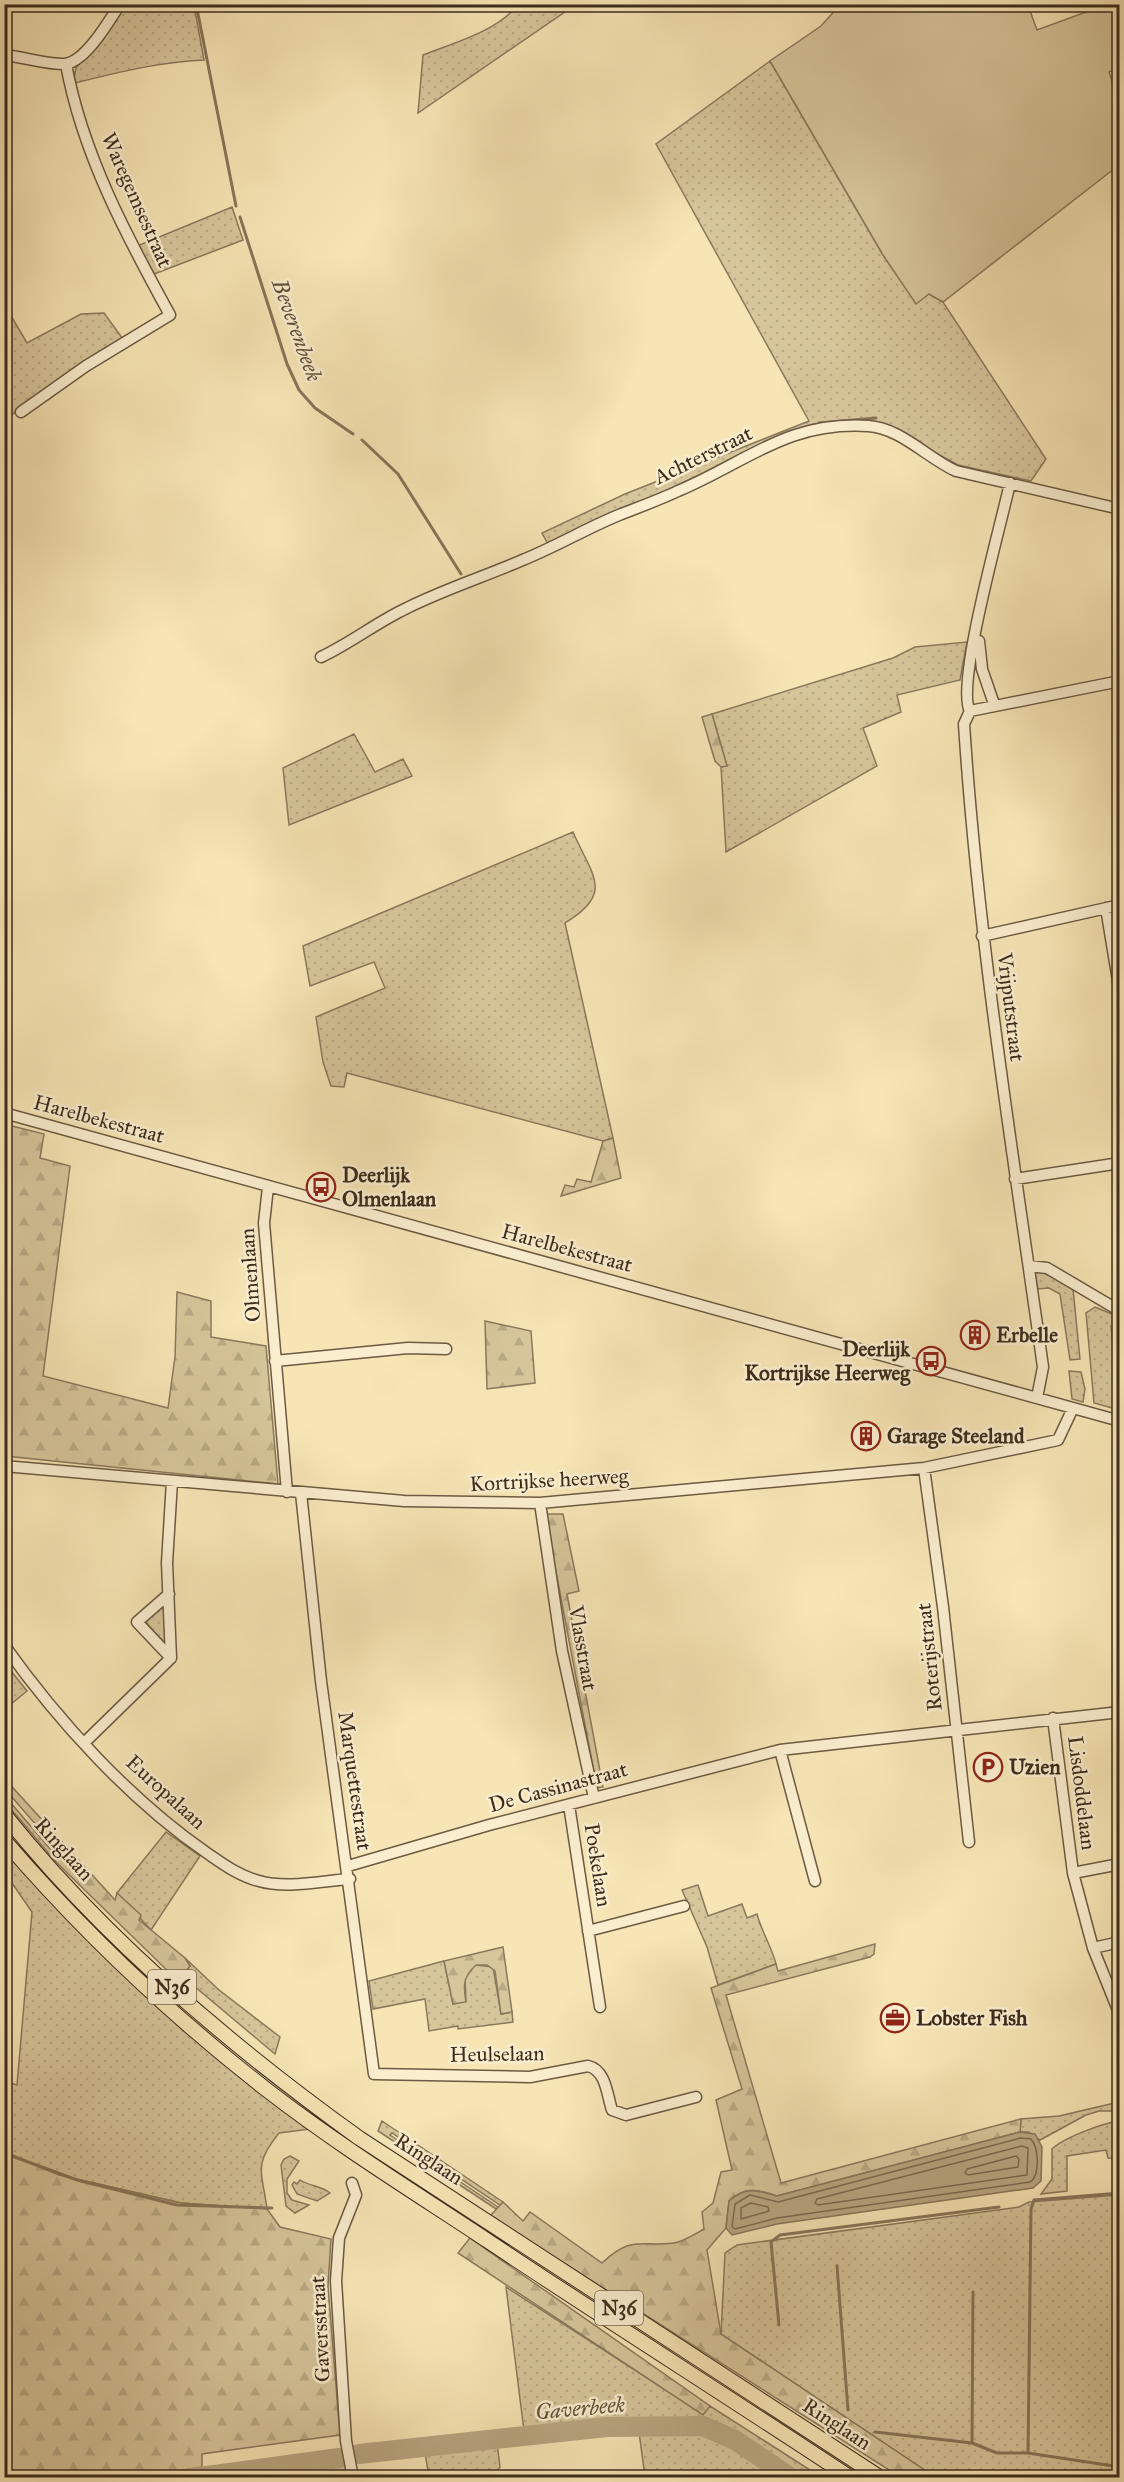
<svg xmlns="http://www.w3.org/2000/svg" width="1124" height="2482" viewBox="0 0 1124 2482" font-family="'IM FELL Great Primer',serif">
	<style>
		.grass { fill: url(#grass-dots); stroke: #8a795c; stroke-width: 1.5 }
		.forest { fill: url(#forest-firs); stroke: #8a795c; stroke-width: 1.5 }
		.garden { fill: #d7c69b; stroke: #8a795c; stroke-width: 1.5 }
		.water { fill: #b8a681; stroke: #877559; stroke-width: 1.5 }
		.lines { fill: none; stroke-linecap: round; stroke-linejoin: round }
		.shore { stroke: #7a694e; stroke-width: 1.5 }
		.stream { stroke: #877559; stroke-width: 3 }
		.river { stroke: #b8a681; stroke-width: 20 }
		.minor-casing { stroke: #6c5a42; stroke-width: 13 }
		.major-casing { stroke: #3d2c1c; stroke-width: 16 }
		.minor { stroke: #faeecf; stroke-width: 10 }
		.major { stroke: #f7e5b5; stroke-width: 14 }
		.labels { text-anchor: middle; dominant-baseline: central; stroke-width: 5; stroke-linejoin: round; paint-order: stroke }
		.shield { fill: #faeecf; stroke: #766652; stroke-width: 1.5 }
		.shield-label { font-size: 20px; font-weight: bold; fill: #3d2c1c }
		.street-label { font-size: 21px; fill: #3d2c1c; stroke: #faeecf }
		.poi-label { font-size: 21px; font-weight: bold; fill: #3d2c1c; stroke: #faeecf; text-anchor: start }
		.water-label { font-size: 22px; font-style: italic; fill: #62513a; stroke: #faeecf }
	</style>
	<defs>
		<pattern id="grass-dots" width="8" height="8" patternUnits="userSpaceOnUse" patternTransform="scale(1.5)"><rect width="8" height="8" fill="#d7c69b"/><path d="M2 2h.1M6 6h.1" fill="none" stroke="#b9aa85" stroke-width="1.8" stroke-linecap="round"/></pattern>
		<pattern id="forest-firs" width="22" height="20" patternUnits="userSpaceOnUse" patternTransform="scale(1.5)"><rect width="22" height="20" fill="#d7c69b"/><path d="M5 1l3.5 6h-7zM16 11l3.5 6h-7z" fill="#b9aa85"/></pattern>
	</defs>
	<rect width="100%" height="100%" fill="#f7e5b5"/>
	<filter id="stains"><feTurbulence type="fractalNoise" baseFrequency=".00333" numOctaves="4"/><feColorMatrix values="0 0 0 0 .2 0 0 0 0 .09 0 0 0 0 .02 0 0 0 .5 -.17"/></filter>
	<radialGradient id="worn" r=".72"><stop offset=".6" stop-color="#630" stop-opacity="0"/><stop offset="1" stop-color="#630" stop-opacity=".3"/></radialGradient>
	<path class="grass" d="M123 5H194L204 60C159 62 119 72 75 83L73 81 76 68Z
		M518 5H575L418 113 423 55C456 42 495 32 518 5Z
		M770 61 883 255 916 303 929 294 943 302 1046 459 1031 481 958 465 921 445 865 421 813 424 548 544 542 533 625 494 809 421 656 144Z
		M232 207 243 240 154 274 137 246Z
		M4 304 27 343 81 314 104 313 123 339 64 376 5 420Z
		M967 642 960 680 897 695 901 712 863 728 877 766 726 852 721 767 727 766 712 714 893 658 915 647Z
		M354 734 375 772 403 759 412 776 289 825 283 768Z
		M573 832C592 876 615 893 565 923L613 1138 603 1141 347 1073 344 1087 331 1086 323 1062 316 1017 385 988 374 962 310 986 303 946Z
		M1040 1270H1045L1073 1289 1080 1359 1070 1360 1060 1294 1049 1288 1037 1289 1035 1273Z
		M1095 1307 1119 1317V1327L1111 1326 1114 1352 1119 1353V1410L1094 1403 1086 1313Z
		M1069 1371 1081 1372 1085 1389 1083 1402 1072 1399Z
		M164 1602 166 1645 144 1620Z
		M11 1671 27 1691 5 1709V1676Z
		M4 1795 58 1858 55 1861 5 1802Z
		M166 1832 200 1856 151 1930 117 1893Z
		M4 1849 310 2129 279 2133C253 2165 262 2171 267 2209L181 2203 59 2175 5 2152V2081L17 2085 32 1912 5 1873Z
		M698 1885 708 1916 742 1904 747 1918 757 1914C762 1933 771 1945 776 1964L718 1985 707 1947 682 1890Z
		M185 1958 219 1990 280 2037 275 2054 182 1976 190 1966Z
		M444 1961 453 2004 466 2001 465 1978 475 1965 493 1967 501 2014 512 2012 513 2022 458 2029V2026L429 2031 425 1999 373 2009 369 1981Z
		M1119 2102V2111H1099L1086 2115 1040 2140 1028 2132H1020L1021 2119 1059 2116Z
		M382 2121 503 2202 500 2205 392 2133 390 2135 498 2207 496 2209 378 2131Z
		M1119 2121V2159L1108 2158 1106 2150 1067 2156V2191L1041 2194 1052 2179V2149C1063 2138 1103 2123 1119 2121Z
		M290 2156 299 2161 287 2179V2193L292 2200 309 2205 295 2213 286 2206 281 2165 284 2159Z
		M300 2180C309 2186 322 2186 330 2193L317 2201 297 2194 292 2185 294 2182 297 2184Z
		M1119 2195V2477H935L721 2334 725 2253 737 2245 1019 2207 1029 2202Z
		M506 2287 703 2414 710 2406 821 2477H796L742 2442 702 2423H618L524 2431Z
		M690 2430 719 2435 785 2477H645L639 2432Z
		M497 2443 500 2467 492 2477H429L425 2453Z
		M345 2460 349 2478H224Z"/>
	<path class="forest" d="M712 714 727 766 721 767 715 761 702 717Z
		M4 1124 44 1134 40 1158 70 1166 43 1376 168 1408 175 1357 177 1292 211 1301V1337L266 1346 278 1484 5 1456Z
		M613 1138 621 1178 561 1196 565 1185 574 1187 577 1179 591 1182 603 1141Z
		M485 1321 531 1331 535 1383 487 1389Z
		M545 1514H563L579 1591 567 1594 603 1787 597 1788Z
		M4 1778 115 1900 117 1893 141 1915 139 1920 185 1958 190 1966 178 1981 55 1861 61 1854 5 1789Z
		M875 1944 874 1954 870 1957 726 1995 781 2183 1021 2119 1020 2132 777 2196C757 2189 745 2186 729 2201L726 2228 707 2250 721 2334 935 2477H900L490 2216 503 2202 523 2221 530 2212 602 2263C632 2235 639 2247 674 2243 683 2242 695 2234 704 2229L702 2212 713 2203 721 2172 732 2170 716 2100 742 2089 711 1988 776 1964 778 1971Z
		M503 1947 512 2012 501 2014 495 1971 487 1965H476C463 1977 463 1985 466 2002L453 2004 444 1961Z
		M4 2152 59 2175 181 2203 267 2209 280 2227 331 2239 328 2286 340 2435 202 2454V2467L141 2477H5Z
		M470 2238 710 2406 703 2415 458 2253Z"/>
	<path class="garden" d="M840 5H1028L1037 30 1105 5H1117L1120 12 1119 68 1109 72 1119 102V165L943 302 929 294 916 304 883 255 770 61 821 26Z"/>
	<path class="water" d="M1020 2132 1035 2134 1042 2147 1041 2181 1033 2188 777 2224 732 2235 726 2228 729 2201C745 2186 757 2190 777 2196Z"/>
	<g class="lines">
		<path class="shore" d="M1021 2138 1031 2139C1039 2148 1040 2176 1030 2182L777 2218 735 2229 732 2227 735 2204 750 2195 778 2202Z
			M1022 2146 1028 2148 1027 2175 818 2205 815 2203 817 2199Z
			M1016 2156 1019 2159 1018 2167 968 2175 965 2173 967 2169Z
			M751 2203 768 2207 769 2211 741 2219V2208Z"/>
		<path class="stream" d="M196 4 236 206
			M240 217 287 364 299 390 315 408 353 434
			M819 423 876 418
			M362 440 398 474 461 574
			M4 2153 77 2180 177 2205 272 2208
			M837 2266 848 2410
			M779 2325 771 2242 780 2235 999 2207
			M875 2432 972 2443 997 2453H1028L1120 2467
			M972 2443 973 2292
			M1028 2453 1031 2209 1034 2200 1120 2193"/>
		<path class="river" d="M359 2454 607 2427 703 2426 735 2440 791 2478
			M192 2478 339 2458"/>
		<g class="minor-casing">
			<path id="minor" d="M4 55C24 57 45 64 64 64 85 63 109 21 120 4
				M21 412 86 366 170 315C127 237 82 153 66 64
				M979 641 982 669 994 704
				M321 657C351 643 377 622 407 608 445 589 486 576 525 559 557 546 587 528 619 515 639 507 659 500 678 491 747 462 787 421 868 426 901 428 927 458 956 471L1120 509
				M970 711 964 724C978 940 1013 1153 1043 1367L1037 1398
				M970 711C955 686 1002 521 1010 483
				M970 711 1120 681
				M1106 908 1120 993
				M982 936 1120 905
				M4 1113 1120 1421
				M1015 1179 1120 1163
				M268 1187 264 1223 287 1492
				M1029 1266 1047 1268 1120 1311
				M275 1361 408 1348 446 1349
				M4 1466 404 1501 540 1503 924 1468 1058 1440 1073 1408
				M924 1468 943 1607 969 1842
				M301 1493 321 1681 374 2074 530 2077 588 2066C606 2070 607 2095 612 2110L626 2115 696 2097
				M540 1503 562 1651 594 1798
				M169 1594 137 1622 171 1658
				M4 1645C58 1721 130 1800 207 1853 223 1864 239 1876 259 1881 287 1889 321 1881 350 1879
				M1053 1718 1073 1873 1093 1948 1120 2015
				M85 1742 171 1658 167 1563 172 1481
				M780 1750 815 1881
				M569 1805 600 2007
				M348 1866 489 1825 780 1750 1120 1712
				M1073 1873 1120 1864
				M588 1931 684 1906
				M1093 1948 1120 1942
				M352 2183 356 2195 339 2238 336 2281 346 2441 353 2478"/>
		</g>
		<g class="major-casing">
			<path id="major" d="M4 1814C103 1938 231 2046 359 2138L881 2478
				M4 1840C83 1932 172 2016 267 2090 338 2145 414 2192 488 2241 608 2321 730 2398 851 2478"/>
		</g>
		<use href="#minor" class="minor"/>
		<use href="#major" class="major"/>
	</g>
	<defs>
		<g id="bus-ring" transform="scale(1.5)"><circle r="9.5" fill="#faeecf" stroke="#8f2418" stroke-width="1.5"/><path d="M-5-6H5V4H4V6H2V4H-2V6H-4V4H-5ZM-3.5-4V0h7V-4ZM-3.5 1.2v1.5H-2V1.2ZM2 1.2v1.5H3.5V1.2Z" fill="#8f2418"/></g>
		<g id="building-ring" transform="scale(1.5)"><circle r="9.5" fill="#faeecf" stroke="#8f2418" stroke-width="1.5"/><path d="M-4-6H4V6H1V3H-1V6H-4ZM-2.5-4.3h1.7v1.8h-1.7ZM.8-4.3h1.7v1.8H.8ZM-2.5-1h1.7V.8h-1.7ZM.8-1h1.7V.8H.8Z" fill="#8f2418"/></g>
		<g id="parking-ring" transform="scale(1.5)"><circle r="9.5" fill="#faeecf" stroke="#8f2418" stroke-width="1.5"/><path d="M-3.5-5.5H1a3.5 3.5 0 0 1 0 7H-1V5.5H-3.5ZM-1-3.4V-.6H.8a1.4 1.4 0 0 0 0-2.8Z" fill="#8f2418"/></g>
		<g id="office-ring" transform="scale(1.5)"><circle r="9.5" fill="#faeecf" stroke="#8f2418" stroke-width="1.5"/><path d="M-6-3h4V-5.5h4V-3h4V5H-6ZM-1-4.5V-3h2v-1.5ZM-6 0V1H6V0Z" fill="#8f2418"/></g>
	</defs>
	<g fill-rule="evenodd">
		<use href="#bus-ring" x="321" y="1187"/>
		<use href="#building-ring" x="975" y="1335"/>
		<use href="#bus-ring" x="931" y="1361"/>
		<use href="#building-ring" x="866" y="1436"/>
		<use href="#parking-ring" x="988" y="1767"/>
		<use href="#office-ring" x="895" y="2018"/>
	</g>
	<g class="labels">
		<g class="shield">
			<rect x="148" y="1970" width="48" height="34" rx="4.5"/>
			<rect x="595" y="2291" width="48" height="34" rx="4.5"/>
		</g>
		<g class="shield-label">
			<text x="172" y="1987">N36</text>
			<text x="619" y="2308">N36</text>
		</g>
		<g class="street-label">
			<text transform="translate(137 200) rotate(66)">Waregemsestraat</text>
			<text transform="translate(703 455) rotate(-26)">Achterstraat</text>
			<text transform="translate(1011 1007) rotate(83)">Vrijputstraat</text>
			<text transform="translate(99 1119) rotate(15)">Harelbekestraat</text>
			<text transform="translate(567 1248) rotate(15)">Harelbekestraat</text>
			<text transform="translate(250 1275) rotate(-94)">Olmenlaan</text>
			<text transform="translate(549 1480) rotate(-3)">Kortrijkse heerweg</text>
			<text transform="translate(583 1648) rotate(80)">Vlasstraat</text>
			<text transform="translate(929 1657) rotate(-96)">Roterijstraat</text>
			<text transform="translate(355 1781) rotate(82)">Marquettestraat</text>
			<text transform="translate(558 1787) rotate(-15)">De Cassinastraat</text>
			<text transform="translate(166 1792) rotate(42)">Europalaan</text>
			<text transform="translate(1082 1793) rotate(83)">Lisdoddelaan</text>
			<text transform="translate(64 1849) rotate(48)">Ringlaan</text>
			<text transform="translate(598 1865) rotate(81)">Poekelaan</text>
			<text transform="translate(497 2054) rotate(-1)">Heulselaan</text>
			<text transform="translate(429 2159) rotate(33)">Ringlaan</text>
			<text transform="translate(320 2329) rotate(-93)">Gaversstraat</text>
			<text transform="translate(837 2424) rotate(33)">Ringlaan</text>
		</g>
		<g class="poi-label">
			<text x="342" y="1175">Deerlijk<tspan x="342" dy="24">Olmenlaan</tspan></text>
			<text x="996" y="1335">Erbelle</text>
			<text x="910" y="1349" text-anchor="end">Deerlijk<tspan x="910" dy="24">Kortrijkse Heerweg</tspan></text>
			<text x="887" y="1436">Garage Steeland</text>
			<text x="1009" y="1767">Uzien</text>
			<text x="916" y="2018">Lobster Fish</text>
		</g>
		<g class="water-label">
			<text transform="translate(297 330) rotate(70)">Beverenbeek</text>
			<text transform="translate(580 2408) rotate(-5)">Gaverbeek</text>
		</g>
	</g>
	<rect width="1124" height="2482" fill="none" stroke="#f7e5b5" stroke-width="24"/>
	<rect x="6" y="6" width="1112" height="2470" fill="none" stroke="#3d2c1c" stroke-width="3"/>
	<rect x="12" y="12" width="1100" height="2458" fill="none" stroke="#3d2c1c" stroke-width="1.5"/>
	<rect width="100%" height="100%" filter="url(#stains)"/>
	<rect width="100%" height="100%" fill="url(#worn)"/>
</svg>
